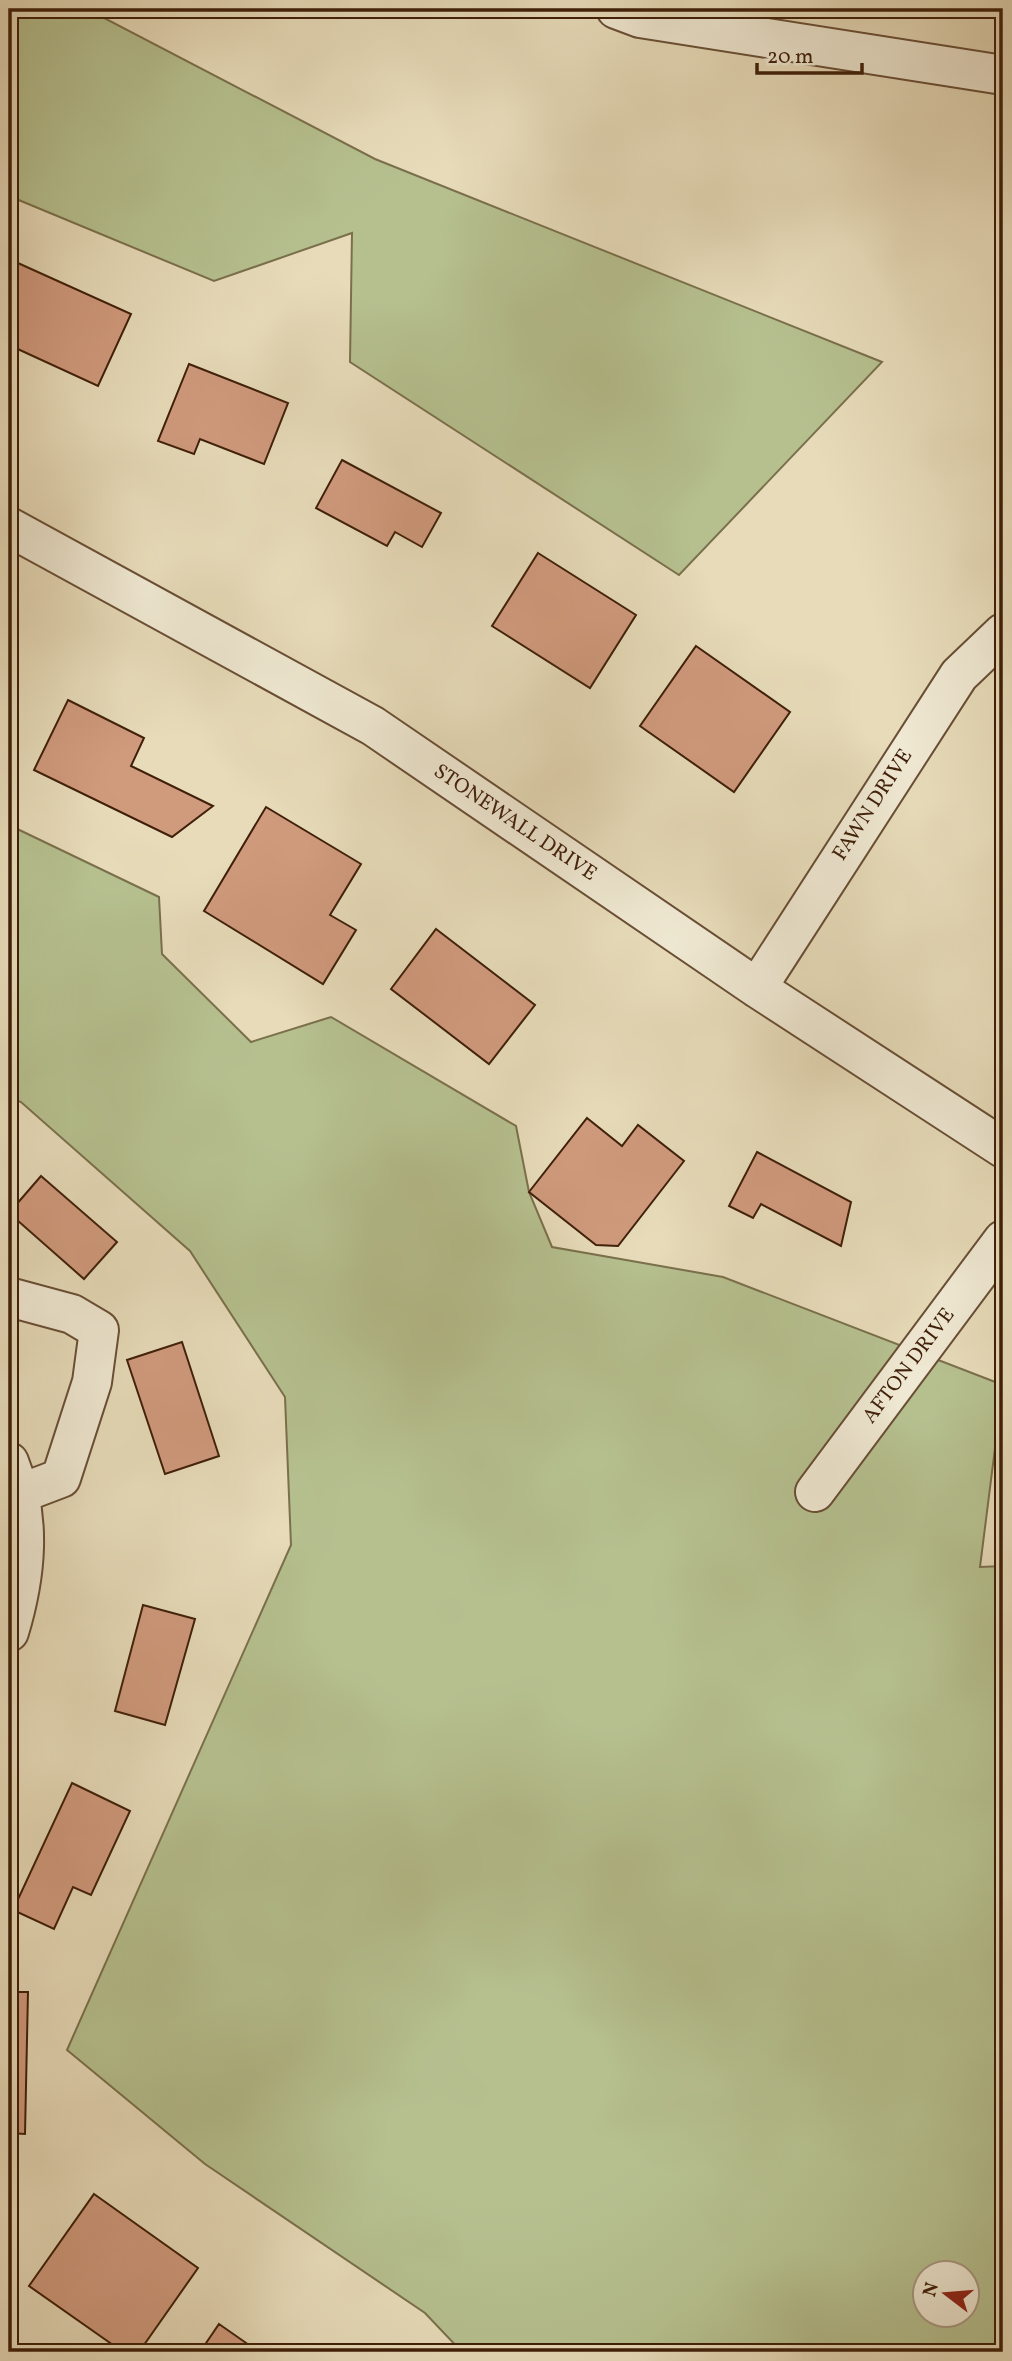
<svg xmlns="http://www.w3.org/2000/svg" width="1012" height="2361" viewBox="0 0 1012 2361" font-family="Vollkorn,serif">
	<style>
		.green { fill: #b6c08f; stroke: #7a704c; stroke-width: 2; fill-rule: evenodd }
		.building { fill: #d09a7d; stroke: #3f1f09; stroke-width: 2 }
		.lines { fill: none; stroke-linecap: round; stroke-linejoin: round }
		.minor-casing { stroke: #694e35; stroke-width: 42 }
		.minor { stroke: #efe8d2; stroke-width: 38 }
		.labels { text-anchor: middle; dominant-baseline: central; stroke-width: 5; stroke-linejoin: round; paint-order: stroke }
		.street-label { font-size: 21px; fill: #3f1f09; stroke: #efe8d2 }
	</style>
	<rect width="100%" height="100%" fill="#e7dbb9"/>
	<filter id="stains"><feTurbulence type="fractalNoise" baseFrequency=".00286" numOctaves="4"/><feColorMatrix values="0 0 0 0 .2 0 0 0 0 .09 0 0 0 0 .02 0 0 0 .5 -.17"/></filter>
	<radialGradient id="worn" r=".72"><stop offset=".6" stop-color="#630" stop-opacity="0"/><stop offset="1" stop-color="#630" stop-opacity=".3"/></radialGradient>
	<path class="green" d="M9 9H87L375 159 882 362 679 575 350 362 352 233 214 281 9 196Z
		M9 825 159 897 162 954 251 1042 331 1017 516 1126 529 1192 552 1247 723 1277 1003 1385 980 1567 1003 1566V2352H462L425 2313 205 2164 67 2050 291 1545 285 1397 190 1251 21 1102 9 1097ZM925 2274H967V2316H925Z"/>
	<path class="building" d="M9 259 131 314 98 386 9 345Z
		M189 364 288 403 264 464 200 439 194 454 158 441Z
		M342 460 441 513 422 547 395 532 387 546 316 508Z
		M538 553 636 615 590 688 492 626Z
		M696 646 790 712 734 792 640 726Z
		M68 700 144 738 131 766 213 806 172 837 34 770Z
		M266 807 361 864 330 915 356 930 323 984 204 911Z
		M436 929 535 1005 489 1064 391 989Z
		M587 1118 622 1146 638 1125 684 1161 618 1246 596 1245 529 1192Z
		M757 1152 851 1202 841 1246 761 1204 753 1218 729 1206Z
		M41 1176 117 1242 84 1279 9 1213Z
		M182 1342 219 1456 165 1474 127 1360Z
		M143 1605 195 1619 165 1725 115 1711Z
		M72 1783 130 1811 91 1895 73 1887 54 1929 13 1910Z
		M9 1992H28L25 2134 9 2133Z
		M94 2194 198 2268 139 2352H123L29 2286Z
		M219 2324 259 2352H200Z"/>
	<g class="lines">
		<g class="minor-casing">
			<path id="minor" d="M616 9 640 18 1003 75
				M9 527 373 726 757 988 1003 1148
				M757 988 959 675 1003 633
				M9 1297 72 1314 99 1330 92 1382 61 1478 19 1494
				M9 1462C32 1518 26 1576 9 1632
				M815 1492 1003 1240"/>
		</g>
		<use href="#minor" class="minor"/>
	</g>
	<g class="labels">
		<g class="street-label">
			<text transform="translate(873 805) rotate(-57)">FAWN DRIVE</text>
			<text transform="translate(515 823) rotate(34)">STONEWALL DRIVE</text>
			<text transform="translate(909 1366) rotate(-53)">AFTON DRIVE</text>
		</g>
	</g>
	<rect width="1012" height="2361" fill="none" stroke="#e7dbb9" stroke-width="35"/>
	<rect x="10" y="10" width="991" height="2340" fill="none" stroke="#3f1f09" stroke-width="3.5"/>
	<rect x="18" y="18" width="977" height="2326" fill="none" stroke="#3f1f09" stroke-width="2"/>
	<g transform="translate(946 2294) rotate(286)"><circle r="33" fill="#efe8d2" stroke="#a99882" stroke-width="2"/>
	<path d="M0-5L12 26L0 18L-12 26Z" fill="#8f2418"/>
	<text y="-10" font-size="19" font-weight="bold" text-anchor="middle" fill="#3f1f09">N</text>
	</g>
	<path d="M757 63v10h105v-10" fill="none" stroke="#3f1f09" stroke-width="3.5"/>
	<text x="767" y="63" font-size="21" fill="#3f1f09" stroke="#efe8d2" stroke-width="5" paint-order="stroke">20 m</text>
	<rect width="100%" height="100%" filter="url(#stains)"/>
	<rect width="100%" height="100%" fill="url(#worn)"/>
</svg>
